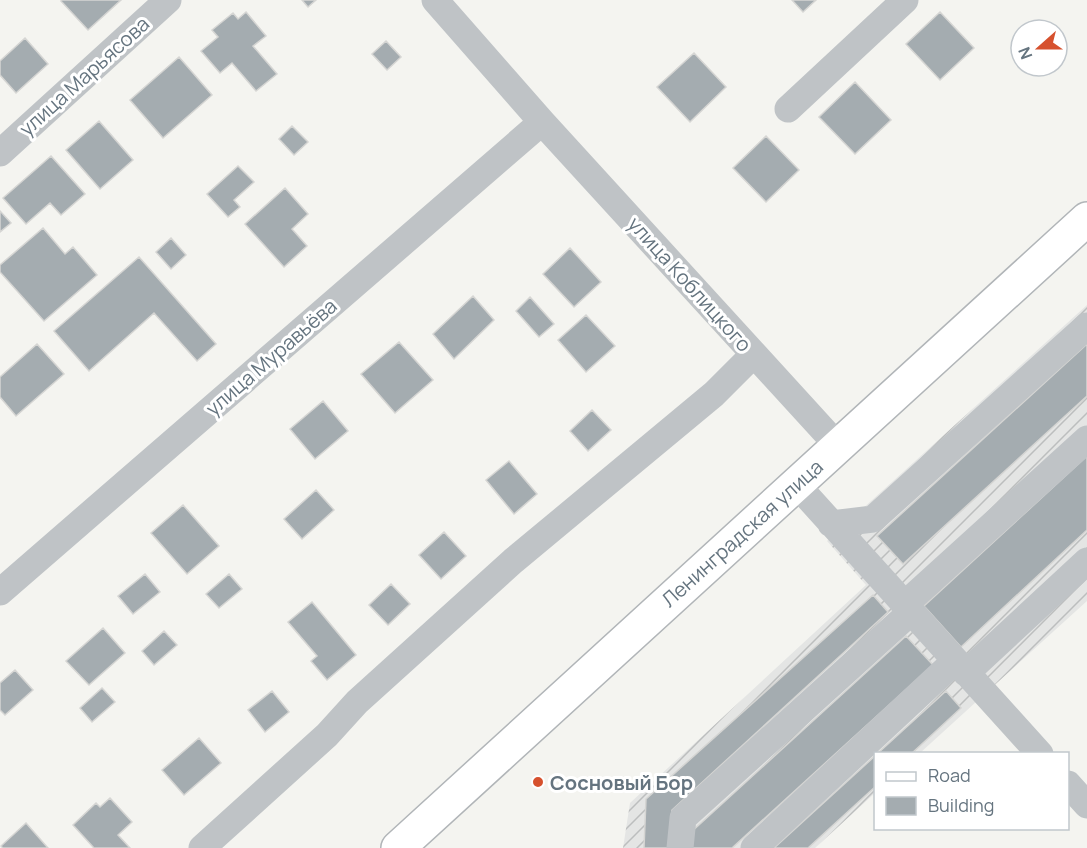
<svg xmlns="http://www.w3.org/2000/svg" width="1087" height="848" viewBox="0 0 1087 848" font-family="Manrope,sans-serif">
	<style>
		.industrial { fill: url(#industrial-furrows) }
		.building { fill: #a4acb0; stroke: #d5d5d3; stroke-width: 1.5 }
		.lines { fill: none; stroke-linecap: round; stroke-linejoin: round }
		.major-casing { stroke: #b1b5b8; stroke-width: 36 }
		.minor { stroke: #bfc3c6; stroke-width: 27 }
		.major { stroke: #fff; stroke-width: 33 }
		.poi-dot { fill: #d6512e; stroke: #fff; stroke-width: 2 }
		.labels { text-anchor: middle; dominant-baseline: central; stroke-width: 6; stroke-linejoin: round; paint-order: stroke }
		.street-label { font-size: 20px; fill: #65747f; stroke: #fff }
		.poi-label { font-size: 20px; font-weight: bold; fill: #65747f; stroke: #fff; text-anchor: start }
	</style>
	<defs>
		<pattern id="industrial-furrows" width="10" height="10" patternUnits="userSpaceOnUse" patternTransform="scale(1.5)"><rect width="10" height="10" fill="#e4e5e4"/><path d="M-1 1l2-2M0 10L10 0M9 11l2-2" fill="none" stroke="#bcbebe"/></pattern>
	</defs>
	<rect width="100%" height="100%" fill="#f4f4f0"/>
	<path class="industrial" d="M1087 305V601L920 753 876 754 875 793 815 848H623L630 803 866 585 827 541Z"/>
	<path class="building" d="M62 0H121L88 30 61 1Z
		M302 0H316L308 7Z
		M792 0H816L803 12Z
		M246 12 266 36 253 46 277 74 256 91 232 63 220 73 201 51 218 37 212 30 233 13 238 19Z
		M940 12 974 48 940 80 906 44Z
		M25 38 48 64 16 93 0 75V61Z
		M386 41 401 57 387 70 372 54Z
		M694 53 726 87 690 122 657 87Z
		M179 57 212 95 163 138 130 100Z
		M855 82 891 120 855 154 819 117Z
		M99 121 133 160 100 189 66 150Z
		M292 126 308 142 294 155 279 139Z
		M766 136 799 170 766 202 733 168Z
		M51 156 85 194 61 215 50 203 26 224 3 198Z
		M238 166 254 182 234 200 240 207 228 217 207 194Z
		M285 188 308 214 292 229 307 246 284 267 245 224Z
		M0 211 11 223 0 232Z
		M43 228 65 254 73 247 97 275 44 321 0 272V265Z
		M171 238 186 255 171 269 156 252Z
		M570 248 601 282 574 307 543 274Z
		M139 257 216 344 197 361 154 313 89 371 54 331Z
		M473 296 494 320 454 359 433 334Z
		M530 297 554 324 539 337 516 311Z
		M586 315 615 346 586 372 558 340Z
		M399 342 433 380 395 413 361 374Z
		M37 344 64 374 16 416 0 397V377Z
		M1087 344V396L903 564 877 536Z
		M323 401 348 431 315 459 290 429Z
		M592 410 611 430 588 451 570 431Z
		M1087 456V530L961 647 924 606Z
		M509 461 537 494 514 514 486 480Z
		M316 490 334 510 302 539 284 519Z
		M183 505 219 546 187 574 151 533Z
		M444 532 466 556 441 579 419 555Z
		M145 574 160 592 133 614 118 596Z
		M229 574 242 589 219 608 206 594Z
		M391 584 410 604 388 625 369 605Z
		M873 595 888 612 672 810 668 848H644L646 799Z
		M312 602 356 655 327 680 311 661 317 656 288 622Z
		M103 628 125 653 89 685 66 661Z
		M164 631 177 645 154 665 142 651Z
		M906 636 933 665 732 848H689V834Z
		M15 670 33 690 5 715 0 710V683Z
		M102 688 115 702 92 722 80 708Z
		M272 691 289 712 265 732 248 710Z
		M946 691 961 708 911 754H877Z
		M199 738 221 763 184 795 162 770Z
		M876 755V786L808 848H774Z
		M110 798 132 822 118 835 130 848H94L73 825 96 803 100 807Z
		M26 823 48 848H3L1 846Z"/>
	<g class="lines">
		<g class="major-casing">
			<path id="major" d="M398 848 1087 219"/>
		</g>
		<path class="minor" d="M435 0 542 122 838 446
			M788 109 905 0
			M0 153 168 0
			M796 484 1040 754
			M831 524 873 519 1087 326
			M0 592 542 122
			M904 605 1087 439
			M966 673 1087 561
			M1068 784 1087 805
			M202 848 327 735 357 702 513 561 714 394 754 354
			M680 848 683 818 911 612
			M754 848 955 661"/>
		<use href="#major" class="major"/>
	</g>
	<circle class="poi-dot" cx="538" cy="782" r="6"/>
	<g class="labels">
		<g class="street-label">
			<text transform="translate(84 76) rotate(-42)">улица Марьясова</text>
			<text transform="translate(690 284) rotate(48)">улица Коблицкого</text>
			<text transform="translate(271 357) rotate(-41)">улица Муравьёва</text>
			<text transform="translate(742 533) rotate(-42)">Ленинградская улица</text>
		</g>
		<g class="poi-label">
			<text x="550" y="782">Сосновый Бор</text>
		</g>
	</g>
	<rect x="874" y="752" width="195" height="78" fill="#ffffff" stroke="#c1c7cc" stroke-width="1.5"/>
	<rect x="886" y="772" width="30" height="9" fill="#ffffff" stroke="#c1c7cc" stroke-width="1.5"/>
	<text x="928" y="782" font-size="18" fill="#65747f">Road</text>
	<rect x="886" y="797" width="30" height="18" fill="#a4acb0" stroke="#c1c7cc" stroke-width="1.5"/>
	<text x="928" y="812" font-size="18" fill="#65747f">Building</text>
	<g transform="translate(1039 48) rotate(249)"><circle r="28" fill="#ffffff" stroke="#c1c7cc" stroke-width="1.5"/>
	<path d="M0-4.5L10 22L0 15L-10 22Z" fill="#d6512e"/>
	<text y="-9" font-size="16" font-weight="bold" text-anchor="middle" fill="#65747f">N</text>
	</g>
</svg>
